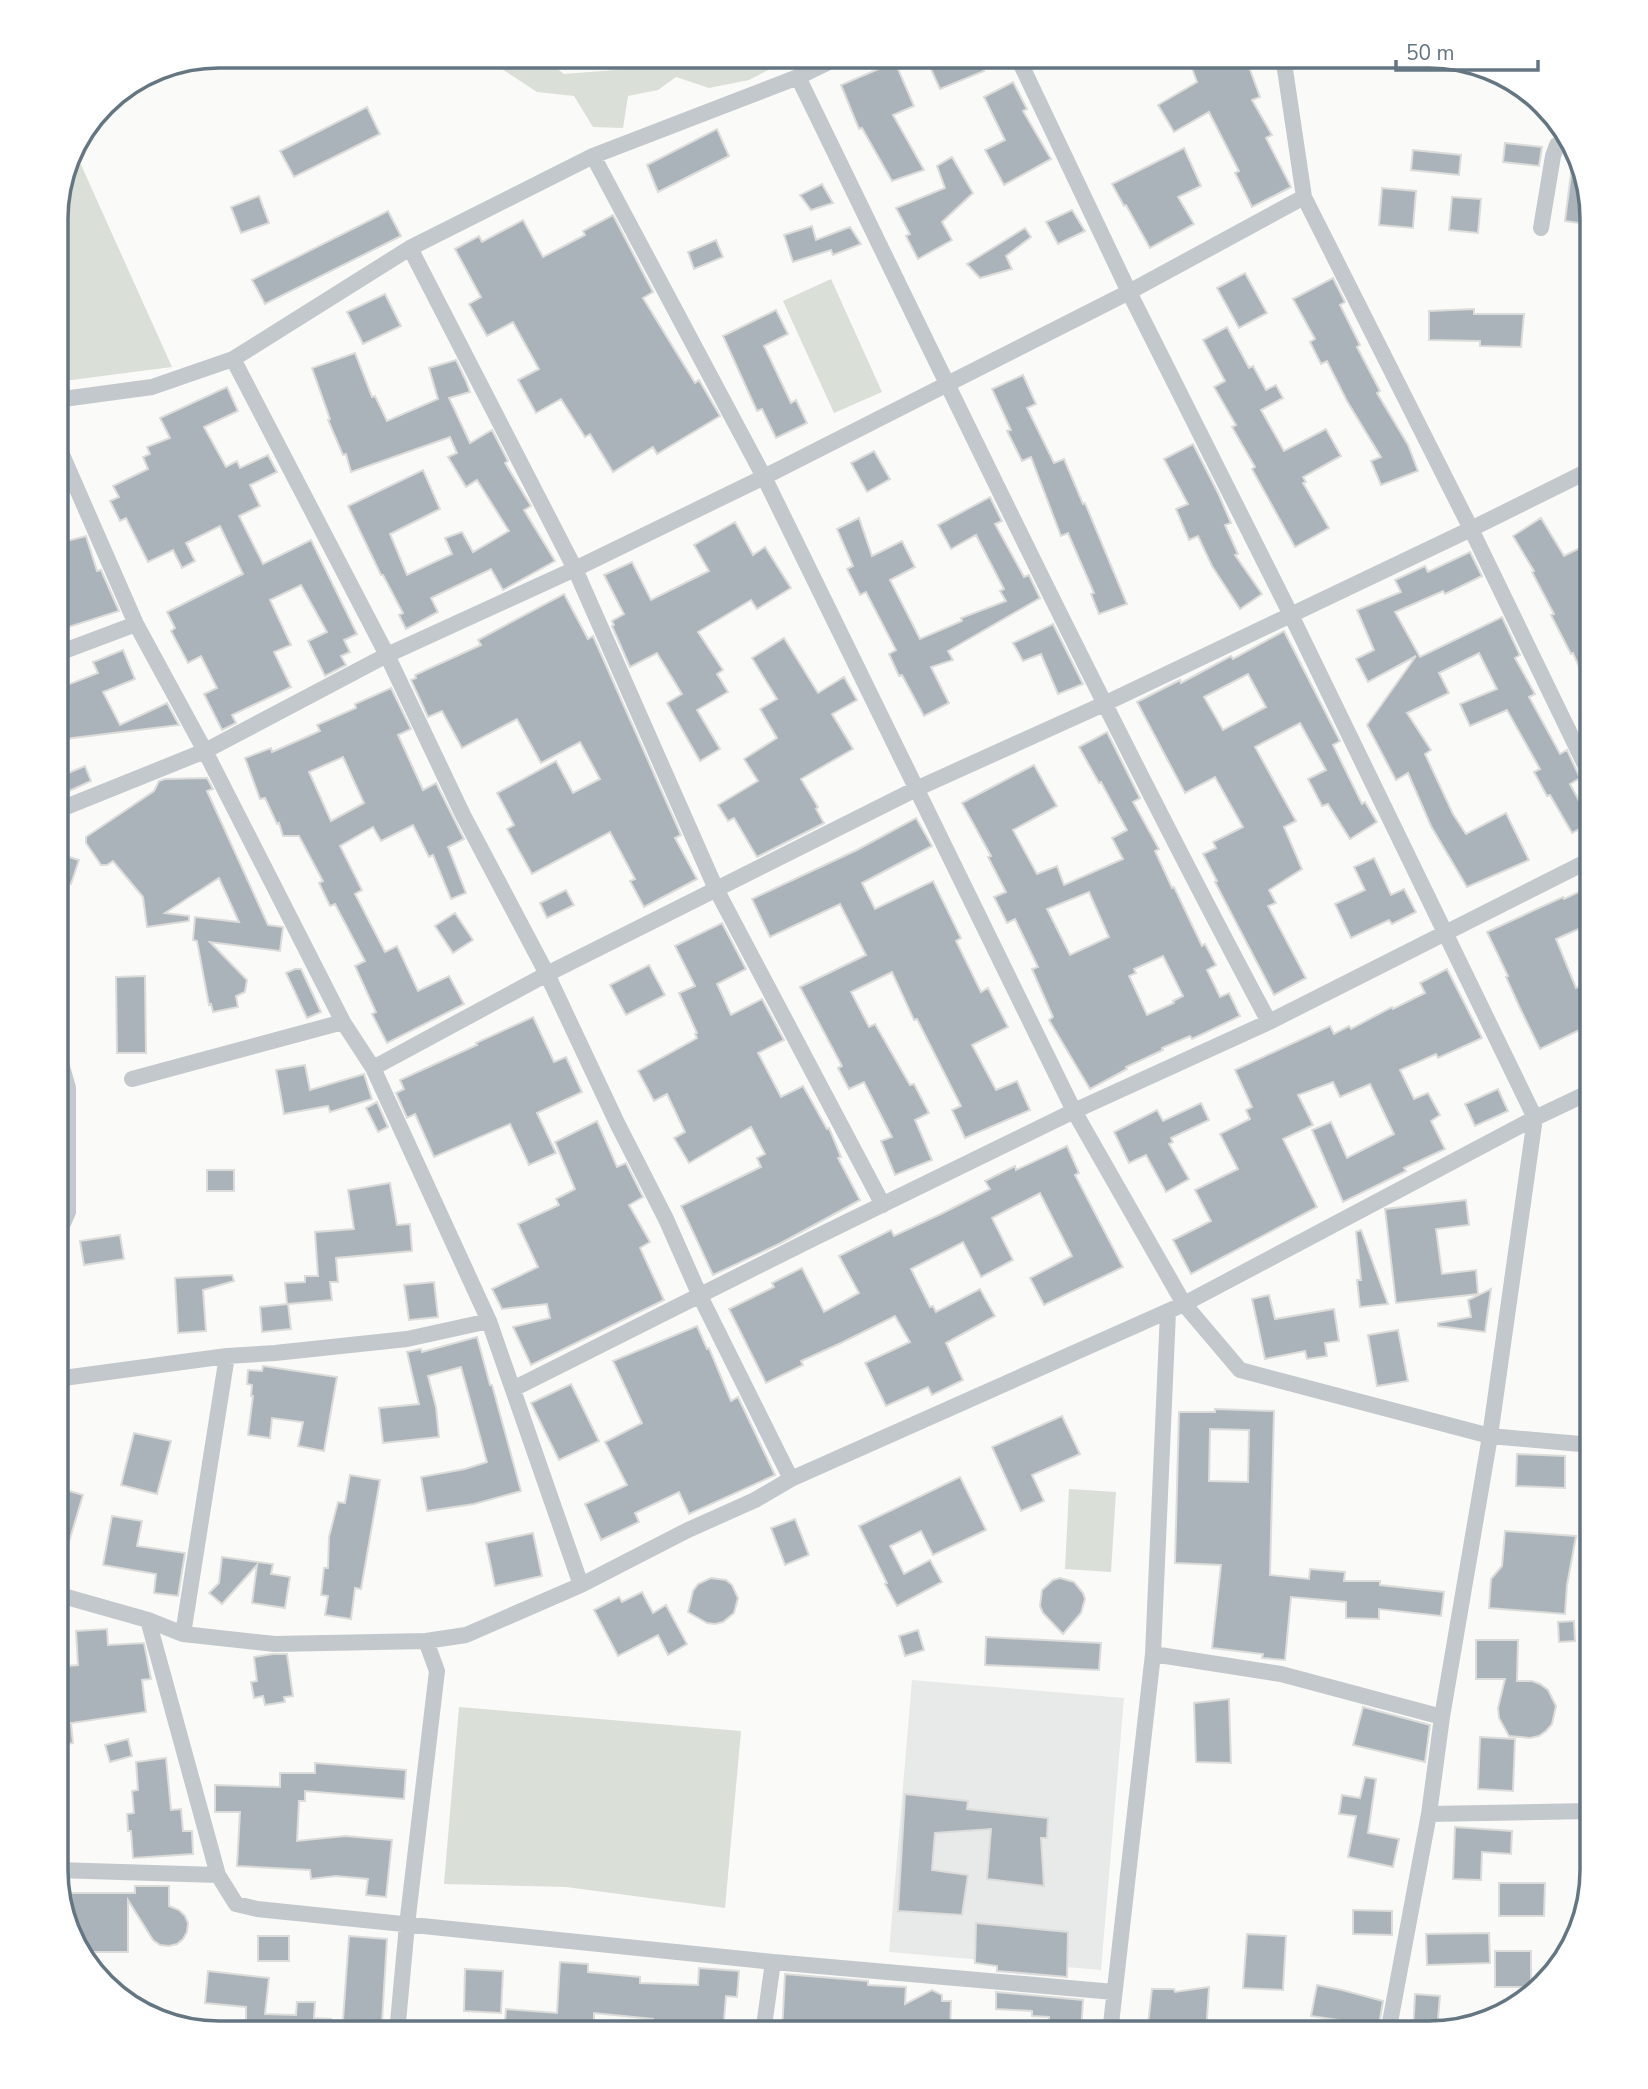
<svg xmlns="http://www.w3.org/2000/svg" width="1648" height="2089" viewBox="0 0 1648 2089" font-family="'Nunito Sans',sans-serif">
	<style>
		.built { fill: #e8e9e9 }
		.green { fill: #dadfd7 }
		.building { fill: #aab3b9; stroke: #dcdcda; stroke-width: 2; fill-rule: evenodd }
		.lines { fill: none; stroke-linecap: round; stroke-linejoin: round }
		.minor { stroke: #c3c8cc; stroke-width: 16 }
		.rim { fill: none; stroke: #657683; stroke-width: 3.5 }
	</style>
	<rect width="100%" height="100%" fill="#fafaf8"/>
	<path class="built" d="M912 1680 1124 1698 1101 1970 889 1952Z"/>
	<path class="green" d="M474 56H548L546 60 564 74 678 65 689 56H795L749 80 709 88 676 77 658 90 628 96 623 128 593 127 574 96 537 92 502 69Z
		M73 147 172 367 56 382V208Z
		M831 279 882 392 834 413 783 301Z
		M1069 1489 1116 1492 1111 1572 1065 1569Z
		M459 1707 741 1731 725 1908 566 1887 444 1884Z"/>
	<path class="building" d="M925 56H978L984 71 940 89Z
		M1199 56H1245L1260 97 1252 100 1272 135 1266 138 1291 187 1252 207 1235 173 1239 171 1209 112 1174 132 1158 105 1197 82 1189 60Z
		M895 62 914 106 893 115 924 170 892 181 862 128 859 129 841 85Z
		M1013 82 1027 109 1023 111 1051 159 1004 185 985 150 1005 140 984 97Z
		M367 107 380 134 294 177 280 151Z
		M717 129 729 156 658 192 647 165Z
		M1505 143 1542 147 1539 166 1503 162Z
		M1184 148 1201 186 1178 197 1194 224 1150 248 1126 205 1124 206 1112 184Z
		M1413 150 1461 155 1459 175 1411 170Z
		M952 157 973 193 942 222 952 240 918 259 906 236 910 234 896 208 945 188 937 166Z
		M1573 158 1592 219V225L1565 221Z
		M822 184 833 203 811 210 800 195Z
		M1382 188 1416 191 1413 228 1379 225Z
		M259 196 269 223 241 233 231 207Z
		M1452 197 1481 199 1478 233 1449 230Z
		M1072 210 1085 231 1058 244 1046 222Z
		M388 211 401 236 265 304 252 280Z
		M613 215 653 292 643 298 695 383 699 380 720 416 657 454 653 447 613 472 590 434 585 437 561 399 536 413 518 380 539 369 513 322 487 336 469 304 481 297 455 249 479 236 482 242 523 220 543 257 585 235 583 231Z
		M812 226 816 240 850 227 861 244 833 255 831 250 793 262 784 235Z
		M1025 228 1031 237 1006 256 1012 269 980 278 967 264Z
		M716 240 723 257 694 269 688 252Z
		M1245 273 1267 313 1239 328 1217 288Z
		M1333 278 1345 302 1340 305 1360 345 1357 347 1380 391 1377 393 1408 445 1418 471 1381 485 1371 461 1381 457 1347 401 1327 361 1321 364 1310 342 1315 339 1293 299Z
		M385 294 401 326 363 344 347 312Z
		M1474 309V314H1524L1521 347 1480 346V341L1429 340V311Z
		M776 310 788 334 764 346 791 403 796 400 807 423 776 438 762 409 757 411 723 336Z
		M1227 327 1249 368 1253 366 1266 390 1276 385 1283 398 1261 410 1284 451 1326 429 1341 456 1303 477 1306 482 1303 483 1329 528 1295 547 1252 469 1255 467 1232 427 1236 425 1214 387 1225 381 1203 340Z
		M355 353 372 397 375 396 387 421 438 399 429 368 456 360 466 381 470 392 449 398 470 443 492 430 508 461 505 463 531 506 524 510 555 561 503 590 491 569 431 598 438 612 406 629 399 615 403 613 383 575H381L348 506 423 470 440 509 390 534 407 575 452 554 445 538 462 532 473 552 509 531 477 480 466 487 448 457 457 453 450 437 351 472 346 454 343 455 328 420 330 419 312 368Z
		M1023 375 1036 404 1027 408 1054 463 1064 459 1083 504 1085 503 1127 604 1099 614 1091 594 1094 593 1068 533 1061 536 1031 457 1022 461 1007 431 1011 430 992 389Z
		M227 387 238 411 204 427 226 467 237 461 240 468 268 455 277 472 250 485 260 506 239 516 263 564 311 540 357 634 344 640 350 652 341 656 346 665 325 676 308 641 327 632 301 585 270 600 291 645 274 652 291 687 232 715 236 723 222 730 204 694 217 688 201 656 188 663 171 631 175 628 167 612 243 574 220 526 186 543 195 561 182 568 173 550 148 562 126 518 120 521 110 501 119 497 113 486 148 469 143 457 150 454 147 447 170 438 160 418Z
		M1193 444 1218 493 1231 523 1225 525 1238 554 1235 555 1262 594 1240 609 1212 566 1198 536 1189 540 1176 509 1188 504 1164 459Z
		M874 451 890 479 867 492 851 463Z
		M990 497 1002 521 995 524 1024 577 1029 575 1040 598 948 651 953 660 931 667 949 703 924 716 902 675 899 676 889 654 896 650 866 592 860 595 847 569 853 566 837 529 859 518 872 556 902 541 915 567 890 580 920 639 962 621 961 618 1006 601 1000 591 1004 589 976 535 951 549 938 525Z
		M1541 518 1564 556 1592 542V696L1573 653 1571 654 1551 615 1554 614 1532 572 1534 571 1513 536Z
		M735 522 753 555 765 547 791 588 757 609 751 600 698 632 723 670 717 674 728 692 697 710 720 749 700 761 667 703 682 694 657 653 630 667 612 626 614 625 612 621 624 614 604 575 632 562 651 600 709 571 694 545Z
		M86 536 97 571 101 570 119 611 56 631V544Z
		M1470 552 1482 576 1445 594 1443 591 1395 612 1420 657 1502 617 1520 655 1515 658 1535 694 1529 697 1560 754 1567 750 1580 778 1570 784 1591 823 1572 833 1550 795 1547 796 1534 772 1540 769 1507 710 1470 726 1460 704 1497 689 1479 653 1439 673 1449 693 1407 713 1431 750 1425 754 1453 814 1466 834 1506 813 1529 860 1467 887 1431 826 1408 773 1396 780 1367 725 1416 656 1368 682 1356 659 1374 650 1357 610 1401 592 1395 580 1425 566 1428 572Z
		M564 594 588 639 593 636 681 835 675 838 697 879 644 907 630 881 635 879 610 832 532 874 507 829 514 825 497 793 556 761 573 793 600 779 580 742 541 763 517 719 462 748 442 711 428 717 411 680 416 678 415 675 481 645 478 640Z
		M1053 624 1083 684 1058 694 1041 654 1023 661 1013 643Z
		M1284 631 1340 741 1333 745 1362 804 1365 802 1377 822 1350 839 1328 804 1322 806 1308 779 1326 770 1300 723 1255 747 1296 821 1284 827 1302 869 1269 890 1276 903 1268 906 1306 978 1274 995 1215 882 1217 881 1203 854 1216 848 1213 842 1243 827 1215 777 1185 793 1137 702 1180 680 1181 683 1231 656 1233 659ZM1248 674 1266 707 1223 730 1204 697Z
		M784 638 818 693 844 677 857 700 832 714 853 749 801 779 818 807 816 809 824 823 757 857 734 818 728 821 718 805 758 781 744 759 777 738 760 709 777 699 752 658Z
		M123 650 135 679 103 692 120 725 167 703 179 725 56 740V714L66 713 57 689 98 673 93 662Z
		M391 688 411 729 398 735 423 790 436 783 464 839 448 847 466 893 451 899 433 855 429 857 413 825 381 841 373 827 340 846 362 890 355 894 385 952 397 946 418 991 449 976 464 1004 387 1043 372 1014 376 1012 355 966 365 961 335 904 330 906 319 883 323 881 299 836H283L279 823 277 824 265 798 260 799 245 758 271 748 272 752 320 731 317 725 356 708 355 704ZM343 757 364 803 331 821 309 772Z
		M1107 732 1140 798 1133 802 1159 849 1155 851 1172 888 1174 887 1202 946 1205 944 1216 965 1207 970 1220 997 1229 993 1240 1016 1192 1039 1190 1036 1162 1048 1163 1050 1126 1067 1127 1069 1090 1089 1049 1020 1053 1017 1032 969 1038 967 1015 919 1007 923 994 897 1006 892 988 857 991 856 962 803 1034 765 1057 806 1013 830 1037 874 1057 866 1064 885 1123 859 1112 838 1127 830 1101 782 1099 783 1079 747ZM1089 892 1109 937 1070 955 1047 909ZM1163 956 1183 996 1173 1001 1174 1003 1147 1015 1129 976 1136 973 1134 969Z
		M85 766 91 781 56 797V778Z
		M207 778 213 789 207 791 268 925 283 927 280 951 210 942 247 980 245 992 236 996 238 1007 213 1012 211 1004 209 1005 197 941 193 940 195 917 239 922 219 878 165 913 189 916V921L147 927 143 897 113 861 107 865H101L86 843V837L154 791 159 781 165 779Z
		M916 818 932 846 862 883 875 909 933 881 961 938 956 941 981 992 988 988 1008 1027 972 1045 996 1090 1017 1081 1030 1110 965 1138 952 1110 961 1106 917 1019 914 1020 892 972 890 973 851 992 869 1027 875 1024 910 1085 914 1084 929 1113 915 1120 932 1160 895 1175 881 1141 892 1137 864 1082 849 1089 838 1068 842 1066 800 987 866 955 840 904 770 937 752 899 857 850Z
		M56 853 79 860 71 884 56 879Z
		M1374 858 1391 895 1404 889 1416 912 1392 924 1389 920 1351 938 1335 904 1365 890 1354 867Z
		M1592 886V923L1556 939 1576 988 1592 981V1024L1540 1049 1520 1008 1506 977 1508 976 1487 932 1563 897 1564 899Z
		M566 890 574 905 547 918 540 903Z
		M455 913 473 940 453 953 435 926Z
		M722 923 746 969 717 984 731 1015 762 999 784 1040 758 1053 781 1097 803 1086 827 1129 829 1128 841 1157 838 1158 860 1200 781 1243 713 1275 681 1206 761 1167 757 1158 765 1154 751 1127 689 1163 674 1138 685 1132 667 1094 654 1101 638 1071 697 1038 695 1034 697 1033 679 993 695 986 675 946Z
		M649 965 665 995 626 1015 610 985Z
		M295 969H301L321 1012 307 1018 286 973Z
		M1447 969 1482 1038 1438 1058 1436 1054 1400 1070 1414 1099 1428 1093 1440 1115 1431 1121 1445 1149 1404 1168 1406 1171 1343 1202 1312 1130 1331 1122 1347 1158 1394 1134 1370 1084 1340 1097 1333 1082 1298 1095 1313 1125 1283 1139 1317 1207 1191 1274 1173 1240 1211 1221 1195 1190 1238 1169 1220 1134 1250 1119 1246 1110 1252 1107 1235 1070 1330 1026 1334 1034 1349 1026 1351 1029 1392 1007 1393 1009 1425 993 1420 983Z
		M145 976 146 1053H117L116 977Z
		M533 1017 554 1062 566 1057 582 1092 537 1113 556 1153 529 1165 510 1124 434 1157 416 1116 415 1114 407 1118 396 1093 404 1089 400 1080 477 1045 476 1043Z
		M305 1065 310 1090 364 1074 372 1099 330 1112 328 1106 284 1114 276 1070Z
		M1498 1089 1508 1111 1475 1126 1465 1104Z
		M377 1102 388 1127 378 1132 366 1108Z
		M1201 1103 1209 1120 1171 1138 1173 1142 1169 1144 1189 1179 1166 1192 1146 1155 1129 1163 1114 1132 1157 1110 1163 1121Z
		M597 1121 617 1167 626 1163 643 1197 629 1205 650 1242 640 1248 664 1300 531 1365 513 1327 550 1318 547 1304 502 1309 492 1289 538 1267 518 1224 559 1205 556 1199 575 1189 555 1142Z
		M1067 1146 1079 1173 1075 1175 1123 1267 1044 1305 1030 1278 1072 1256 1040 1193 992 1218 1013 1260 981 1277 963 1242 911 1269 930 1307 933 1306 936 1312 980 1289 995 1316 946 1343 963 1380 932 1395 928 1387 886 1406 865 1363 910 1342 895 1316 841 1343 801 1361 803 1365 766 1383 729 1309 774 1287 772 1283 802 1268 824 1312 859 1293 839 1256 891 1230 894 1236 943 1213 990 1189 985 1181 1015 1166 1016 1170Z
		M207 1170H234V1191H207Z
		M390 1183 397 1225 410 1224 412 1251 336 1258 338 1282H330L332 1300 288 1304 291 1329 262 1332 260 1307 287 1304 285 1283 305 1282V1276H318L315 1232 354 1229 348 1190Z
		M1466 1200 1469 1225 1436 1229 1442 1274 1476 1270 1478 1294 1396 1303 1385 1209Z
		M1361 1230 1388 1304 1360 1307 1357 1280H1361L1356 1232Z
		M120 1235 124 1259 84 1265 80 1241Z
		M232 1275 234 1281 203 1290 206 1331 178 1333 175 1278Z
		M434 1282 438 1317 409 1320 404 1285Z
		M1491 1289 1485 1332 1438 1326V1323L1471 1317 1468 1300Z
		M1269 1295 1275 1319 1334 1309 1339 1341 1325 1343 1327 1356 1307 1359 1305 1351 1265 1359 1252 1299Z
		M697 1326 707 1349 709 1348 731 1401 738 1397 775 1475 689 1514 679 1492 635 1513 639 1522 601 1540 585 1504 627 1485 605 1442 642 1423 613 1361Z
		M1398 1330 1408 1381 1377 1386 1368 1335Z
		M477 1337 490 1385H492L521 1491 474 1504 427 1511 421 1477 465 1469 487 1462 461 1367 428 1376 436 1407 439 1437 383 1443 379 1408 419 1404 407 1352 421 1349 422 1352Z
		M263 1366 337 1377 324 1451 298 1446 303 1422 272 1418 270 1438 248 1435 253 1396H251L252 1385 247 1384 248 1370 262 1371Z
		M571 1384 599 1441 559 1460 531 1403Z
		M1215 1409 1274 1411 1270 1575 1309 1579 1310 1569 1345 1572 1344 1581H1380V1585L1444 1592 1441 1616 1379 1609V1619L1346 1618V1602L1291 1597 1285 1660 1262 1658 1263 1654 1212 1648 1221 1565 1175 1563 1179 1412H1215ZM1210 1429 1249 1430 1248 1482 1209 1481Z
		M1062 1416 1080 1454 1032 1475 1044 1501 1021 1511 992 1447Z
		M134 1433 171 1441 157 1494 121 1485Z
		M1517 1454 1565 1456V1488L1516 1486Z
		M350 1475 380 1480 361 1589 355 1588 351 1619 325 1615 328 1596 321 1595 324 1568H328L329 1537 338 1502 345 1503Z
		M960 1477 986 1530 933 1555 921 1531 890 1546 904 1574 930 1560 942 1582 897 1606 885 1584 887 1583 859 1526Z
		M56 1487 83 1495 60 1572H56Z
		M112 1516 142 1521 137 1546 185 1553 178 1596 154 1593 156 1574 103 1565Z
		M795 1519 809 1555 785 1565 771 1528Z
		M1505 1531 1576 1536 1567 1585 1565 1614 1489 1608 1491 1579 1502 1566Z
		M533 1533 542 1576 495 1586 486 1543Z
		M222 1557 273 1564 271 1574 290 1577 285 1608 252 1603 257 1565 222 1604 209 1593 219 1583Z
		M711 1578 726 1580 732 1585 738 1598 734 1613 723 1622 715 1624 707 1623 688 1612 693 1591 698 1584Z
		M1060 1578 1074 1582 1083 1593 1085 1599 1081 1613 1063 1634 1043 1613 1040 1606 1042 1590 1053 1580Z
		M642 1592 653 1613 666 1605 687 1644 668 1655 658 1635 618 1656 594 1610 619 1597 622 1602Z
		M1574 1621 1575 1641 1559 1642 1558 1622Z
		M107 1629 108 1645 144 1643 151 1679 142 1680 146 1712 71 1723 73 1743 56 1745V1667L78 1665 76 1631Z
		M918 1630 924 1650 905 1656 899 1636Z
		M986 1637 1101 1643 1099 1670 985 1665Z
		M1476 1640H1518L1517 1681H1532L1540 1684 1548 1690 1556 1706 1552 1724 1546 1731 1539 1736 1530 1738 1509 1736 1499 1718 1498 1708 1505 1679H1476Z
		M273 1654H287L293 1696 284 1697 285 1702 265 1705 263 1696 254 1698 251 1682 257 1681 254 1657Z
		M1229 1699 1231 1763 1196 1762 1194 1703Z
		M1363 1707 1430 1725 1425 1762 1353 1745Z
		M1480 1737 1515 1739 1513 1791 1478 1789Z
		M128 1739 132 1756 110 1762 105 1745Z
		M166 1758 171 1810 181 1809 183 1831H192L193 1854 133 1858 131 1831H128L127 1814 134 1813 132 1791 138 1790 136 1762Z
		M315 1763 406 1770 404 1799 305 1791V1801H299L297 1841 345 1836 392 1840 386 1897 366 1895 368 1879 336 1876 311 1879 310 1870 237 1866 240 1812H215V1785L280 1787V1773H315Z
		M1365 1777 1376 1779 1368 1833 1399 1839 1393 1867 1348 1857 1356 1816 1339 1814 1342 1795 1360 1798Z
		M905 1794 968 1801 967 1809 1048 1818 1047 1838H1041L1044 1886 987 1879 991 1829 935 1833 932 1870 968 1875 962 1915 898 1911Z
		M1455 1827 1512 1831 1511 1854 1482 1852 1481 1880 1453 1879Z
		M1499 1883H1545L1544 1916H1499Z
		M135 1886H169V1906L179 1910 185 1916 188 1923 187 1932 183 1939 177 1944 169 1946 160 1945 153 1940 128 1900V1952H81L63 1893H135Z
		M1353 1910 1392 1911V1935L1353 1934Z
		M976 1923 1068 1932 1067 1977 997 1971V1966L975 1963Z
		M1489 1933 1490 1963 1427 1965 1426 1934Z
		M1247 1934 1286 1936 1283 1990 1243 1988Z
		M258 1936H289V1961H258Z
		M349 1936 387 1939 382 2022 343 2020Z
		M1495 1951H1531V1987H1495Z
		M560 1962 588 1964V1972L640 1977V1983L698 1985 699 1968 739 1971 737 1997 726 1996 723 2033H660L661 2027H653V2019L594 2013V2033H504L506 2009 557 2013Z
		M465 1969 503 1971 501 2013 464 2011Z
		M208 1971 269 1978 265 2014 296 2015 297 2002H315L314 2018 331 2019V2033L291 2031V2033H246V2007L205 2003Z
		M785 1974 868 1981V1985L906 1987 905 2004 932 1990 942 1995V2001H951L950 2033H782Z
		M1317 1985 1342 1990 1383 2001 1378 2031 1338 2020 1311 2016Z
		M1209 1987 1206 2033H1147L1152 1989H1174L1175 1992Z
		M996 1992 1083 2000 1081 2033H1049V2017L1032 2016V2011L996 2009Z
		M1415 1994 1440 1996 1437 2030 1429 2033H1413Z"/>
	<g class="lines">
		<path class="minor" d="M1017 56 1129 292 1291 615 1535 1118 1490 1436 1442 1717 1429 1814 1388 2033
			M1283 56 1304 197 1471 529 1592 779
			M798 77C952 393 1103 711 1269 1022
			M593 156 764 477 1074 1111 1184 1304 1240 1370 1490 1436 1592 1445
			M1541 228 1553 156 1557 145 1569 142
			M410 248 575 569 716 889 883 1205
			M233 359 387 655 463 815 547 974 618 1125 666 1219 700 1296 791 1479
			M56 400 152 387 233 359 410 248 593 156 798 77 841 56
			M56 441 136 624 205 751 343 1022 373 1068 489 1321 581 1585
			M56 654 136 624
			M56 811 205 751 387 655 575 569 764 477 1129 292 1304 197
			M373 1068 547 974 916 789 1104 704 1471 529 1592 469
			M132 1079 343 1022
			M56 1239 68 1212V1088L56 1046
			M56 1379 227 1356 275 1353 407 1339 489 1321
			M513 1389 810 1240 1074 1111 1269 1022 1592 859
			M56 1594 148 1620 183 1634 275 1644 426 1641 466 1635 581 1585 688 1530 755 1500 791 1479 1184 1304 1535 1118 1592 1091
			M148 1620 218 1875 236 1904 257 1909 773 1962 1114 1992
			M183 1634 227 1356
			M1153 1654 1281 1674 1442 1717
			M1429 1814 1592 1811
			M56 1870 218 1875
			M397 2033 407 1925 437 1671 426 1641
			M763 2033 773 1962
			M1110 2033 1153 1654 1168 1312"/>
	</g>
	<path d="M0 0H1648V2089H0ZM219 68H1429A151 151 0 0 1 1580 219V1870A151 151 0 0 1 1429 2021H219A151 151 0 0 1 68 1870V219A151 151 0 0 1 219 68Z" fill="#fff" fill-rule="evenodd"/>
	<path class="rim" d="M219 68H1429A151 151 0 0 1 1580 219V1870A151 151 0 0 1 1429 2021H219A151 151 0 0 1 68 1870V219A151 151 0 0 1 219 68Z"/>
	<path d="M1396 60v10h142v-10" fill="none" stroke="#657683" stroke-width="3.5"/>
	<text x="1406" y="60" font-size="21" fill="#657683" stroke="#ffffff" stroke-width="5" paint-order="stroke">50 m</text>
</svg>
